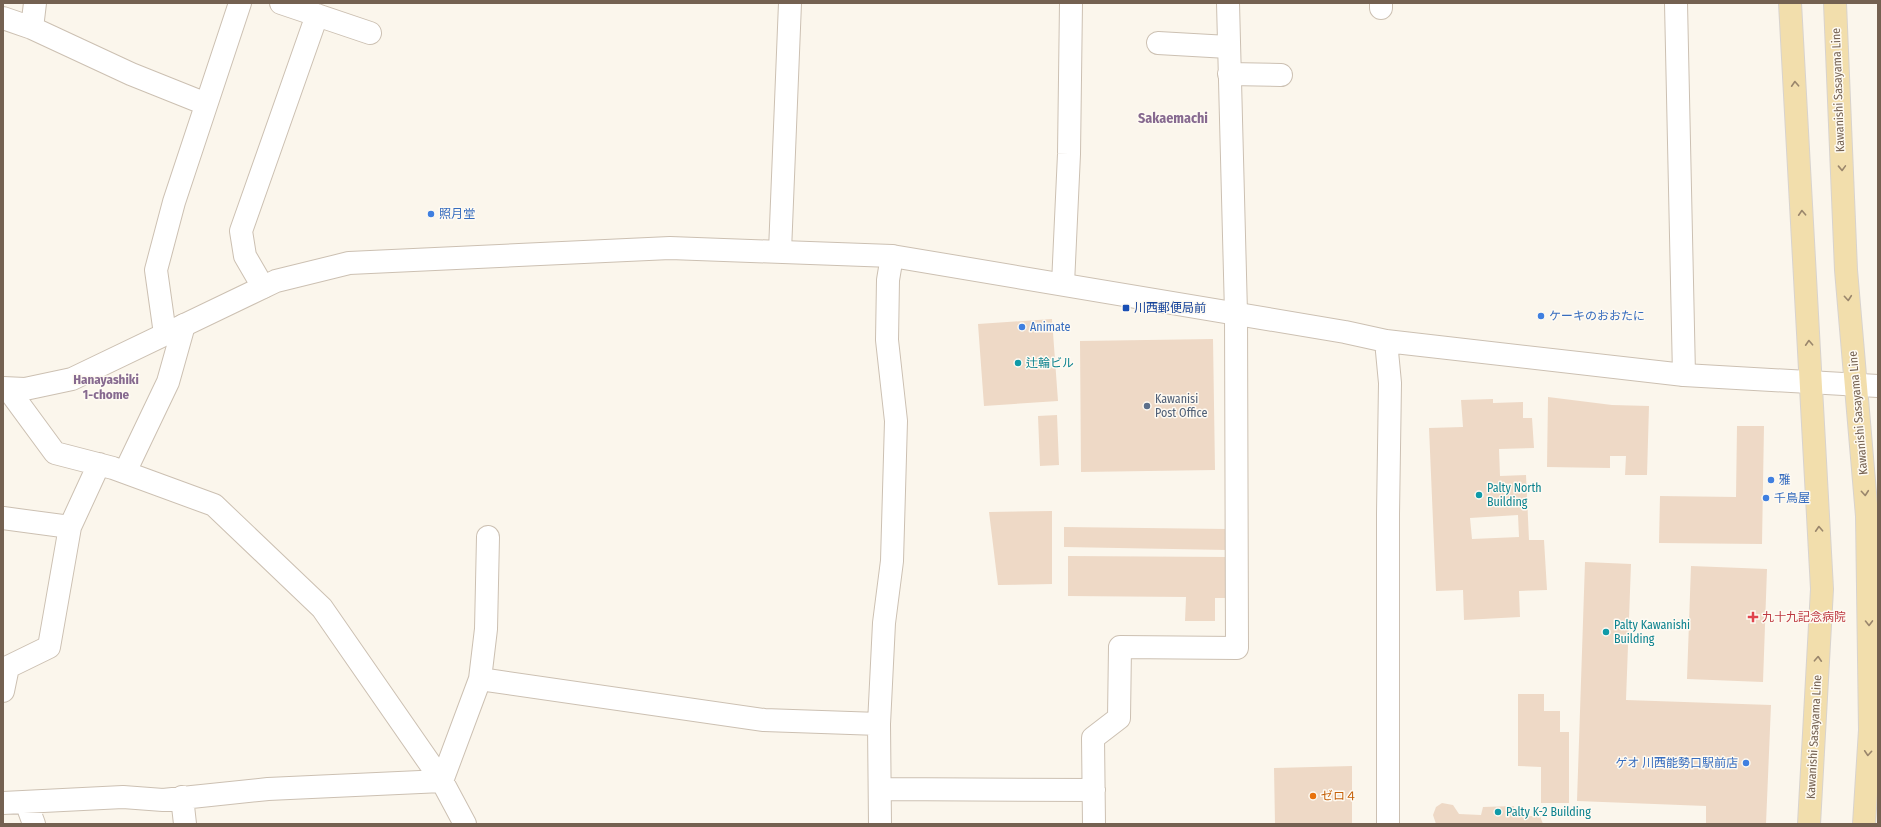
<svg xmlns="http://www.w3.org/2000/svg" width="1881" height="827" viewBox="0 0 1881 827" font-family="'Fira Sans Condensed','Noto Sans JP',sans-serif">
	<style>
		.building { fill: #eed9c6; fill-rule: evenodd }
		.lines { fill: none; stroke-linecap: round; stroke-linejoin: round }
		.minor-casing { stroke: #ccc0b2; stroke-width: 24 }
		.tertiary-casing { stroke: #ccc0b2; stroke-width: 24 }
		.primary-casing { stroke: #d8d3ce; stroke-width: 24 }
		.minor { stroke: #fff; stroke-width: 22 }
		.tertiary { stroke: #fff; stroke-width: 22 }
		.primary { stroke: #f2deac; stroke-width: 22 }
		.oneway { stroke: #9a866c }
		.shop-dot { fill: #3f7fe0; stroke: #fefaf2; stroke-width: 1.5 }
		.transit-dot { fill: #1a4fb4; stroke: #fefaf2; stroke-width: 1.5 }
		.culture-dot { fill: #0f9aa8; stroke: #fefaf2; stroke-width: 1.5 }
		.service-dot { fill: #5c6f8a; stroke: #fefaf2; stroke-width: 1.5 }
		.health-dot { fill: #e0444e; stroke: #fefaf2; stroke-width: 1.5 }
		.food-dot { fill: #e8710a; stroke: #fefaf2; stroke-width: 1.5 }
		.labels { text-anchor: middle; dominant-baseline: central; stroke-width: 3; stroke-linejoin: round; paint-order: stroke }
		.street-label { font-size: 12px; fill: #746151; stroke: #fefaf2 }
		.shop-label { font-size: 12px; fill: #366cbe; stroke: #fefaf2; text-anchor: start }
		.transit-label { font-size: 12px; fill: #164399; stroke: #fefaf2; text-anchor: start }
		.culture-label { font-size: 12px; fill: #0d838f; stroke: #fefaf2; text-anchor: start }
		.service-label { font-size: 12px; fill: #4e5e75; stroke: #fefaf2; text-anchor: start }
		.health-label { font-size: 12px; fill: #be3a42; stroke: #fefaf2; text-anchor: start }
		.food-label { font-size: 12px; fill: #c56008; stroke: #fefaf2; text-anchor: start }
		.neighbourhood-label { font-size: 13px; font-weight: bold; fill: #86698f; stroke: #fefaf2 }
		.quarter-label { font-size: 14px; font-weight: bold; fill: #86698f; stroke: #fefaf2 }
	</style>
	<rect width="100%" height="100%" fill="#fbf6ec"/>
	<path class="building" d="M1052 319 1058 401 984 406 978 324Z
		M1213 339 1215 470 1081 472 1080 341Z
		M1548 397 1612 405 1649 406 1647 475H1625L1626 456H1610V468L1547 467Z
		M1493 399V403L1523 402V418H1532L1534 448 1499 449 1500 476 1526 475 1529 540H1544L1547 590 1519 591 1520 617 1464 620 1463 590 1436 591 1429 428 1463 427 1461 400ZM1518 515 1519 537 1472 539 1470 518Z
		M1057 415 1059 465 1040 466 1038 416Z
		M1737 426H1764L1762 544 1659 543 1660 496 1736 497Z
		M1052 511V584L998 585 989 512Z
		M1064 527 1227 529V550L1064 547Z
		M1068 556 1227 557 1226 598H1215V621H1185L1186 597 1068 596Z
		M1585 562 1631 564 1626 700 1771 705 1766 824H1706V806L1577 801Z
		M1691 566 1767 569 1763 682 1687 679Z
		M1518 694H1544V711H1560V732H1569V803H1541V767L1518 766Z
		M1352 766V824H1275L1274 768Z
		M1442 803 1453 805 1459 814 1481 815 1483 807 1514 806 1515 816H1540L1543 824H1436L1433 815 1436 807Z"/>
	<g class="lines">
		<g class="minor-casing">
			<path id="minor" d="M281 3 370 33
				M1381 3V8
				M1676 3 1684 375
				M3 18 32 28 131 74 206 104
				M32 28 35 3
				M1158 43 1228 47
				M1229 74 1281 75
				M780 251 790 3
				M1063 284 1069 154 1071 3
				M263 287 245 256 241 231 317 15
				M165 334 156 270 174 202 240 3
				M8 389 55 453 113 468 214 505 322 608 442 781 465 824
				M125 472 168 382 184 325
				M3 518 70 527
				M480 679 486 629 488 537
				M3 691 8 667 49 647 70 527 99 464
				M880 789 1094 790
				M182 797 185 824
				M26 802 34 824
				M3 803 123 797 163 800 268 789 442 781 480 679 764 720 879 724
				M880 824 879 724 884 623 892 561 896 421 887 340 888 280 892 256
				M1094 824 1093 738 1119 718 1120 647 1237 648 1236 313 1228 3"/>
		</g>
		<g class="tertiary-casing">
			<path id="tertiary" d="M1386 341 1390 383 1388 514V824
				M3 388 25 389 72 379 276 281 349 263 670 248 892 256 1345 332 1386 341 1684 375 1878 386"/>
		</g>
		<g class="primary-casing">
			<path id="primary" d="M1790 3 1822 589 1809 824
				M1835 3 1846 270 1867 516 1870 730 1864 824"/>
		</g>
		<use href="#minor" class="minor"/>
		<use href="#tertiary" class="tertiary"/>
		<use href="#primary" class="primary"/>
	</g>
	<defs><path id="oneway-chevron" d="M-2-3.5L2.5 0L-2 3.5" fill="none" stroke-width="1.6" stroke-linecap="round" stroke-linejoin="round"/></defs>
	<g class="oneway">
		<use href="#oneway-chevron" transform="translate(1795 84) rotate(-93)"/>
		<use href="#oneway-chevron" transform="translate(1842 168) rotate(88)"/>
		<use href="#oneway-chevron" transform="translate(1802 213) rotate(-93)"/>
		<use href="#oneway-chevron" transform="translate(1848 298) rotate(85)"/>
		<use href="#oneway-chevron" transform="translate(1809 343) rotate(-93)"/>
		<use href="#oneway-chevron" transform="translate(1865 493) rotate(85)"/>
		<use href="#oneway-chevron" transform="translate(1819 529) rotate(-93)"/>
		<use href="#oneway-chevron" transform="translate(1869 623) rotate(89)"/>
		<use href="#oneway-chevron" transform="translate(1818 659) rotate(-87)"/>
		<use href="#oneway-chevron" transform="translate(1868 753) rotate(94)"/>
	</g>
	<g class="shop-dot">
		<circle cx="431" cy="214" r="4"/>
		<circle cx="1541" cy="316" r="4"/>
		<circle cx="1022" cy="327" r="4"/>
		<circle cx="1771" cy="480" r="4"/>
		<circle cx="1766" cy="498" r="4"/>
		<circle cx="1746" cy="763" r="4"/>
	</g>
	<rect class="transit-dot" x="1122" y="304" width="8" height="8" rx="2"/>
	<g class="culture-dot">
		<circle cx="1018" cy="363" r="4"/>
		<circle cx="1479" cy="495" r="4"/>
		<circle cx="1606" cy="632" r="4"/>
		<circle cx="1498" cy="812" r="4"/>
	</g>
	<circle class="service-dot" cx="1147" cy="406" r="4"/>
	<path class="health-dot" d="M1751 611h4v4h4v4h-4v4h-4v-4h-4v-4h4z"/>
	<circle class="food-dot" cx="1313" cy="796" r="4"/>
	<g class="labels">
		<g class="street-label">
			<text transform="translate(1838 90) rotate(-92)">Kawanishi Sasayama Line</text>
			<text transform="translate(1858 413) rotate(-95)">Kawanishi Sasayama Line</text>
			<text transform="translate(1814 737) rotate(-87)">Kawanishi Sasayama Line</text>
		</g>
		<g class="shop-label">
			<text x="439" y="214">照月堂</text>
			<text x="1549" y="316">ケーキのおおたに</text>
			<text x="1030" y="327">Animate</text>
			<text x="1779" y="480">雅</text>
			<text x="1774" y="498">千鳥屋</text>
			<text x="1738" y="763" text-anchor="end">ゲオ 川西能勢口駅前店</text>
		</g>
		<g class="transit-label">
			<text x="1134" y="308">川西郵便局前</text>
		</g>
		<g class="culture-label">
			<text x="1026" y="363">辻輪ビル</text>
			<text x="1487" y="488">Palty North<tspan x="1487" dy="14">Building</tspan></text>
			<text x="1614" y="625">Palty Kawanishi<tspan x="1614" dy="14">Building</tspan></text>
			<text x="1506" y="812">Palty K-2 Building</text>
		</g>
		<g class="service-label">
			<text x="1155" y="399">Kawanisi<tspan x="1155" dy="14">Post Office</tspan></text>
		</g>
		<g class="health-label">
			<text x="1762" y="617">九十九記念病院</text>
		</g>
		<g class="food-label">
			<text x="1321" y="796">ゼロ４</text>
		</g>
		<g class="neighbourhood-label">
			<text x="106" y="379">Hanayashiki<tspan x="106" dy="15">1-chome</tspan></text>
		</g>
		<g class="quarter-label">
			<text x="1173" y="118">Sakaemachi</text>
		</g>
	</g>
	<rect width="1881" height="827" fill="none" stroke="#746151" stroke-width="8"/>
</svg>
